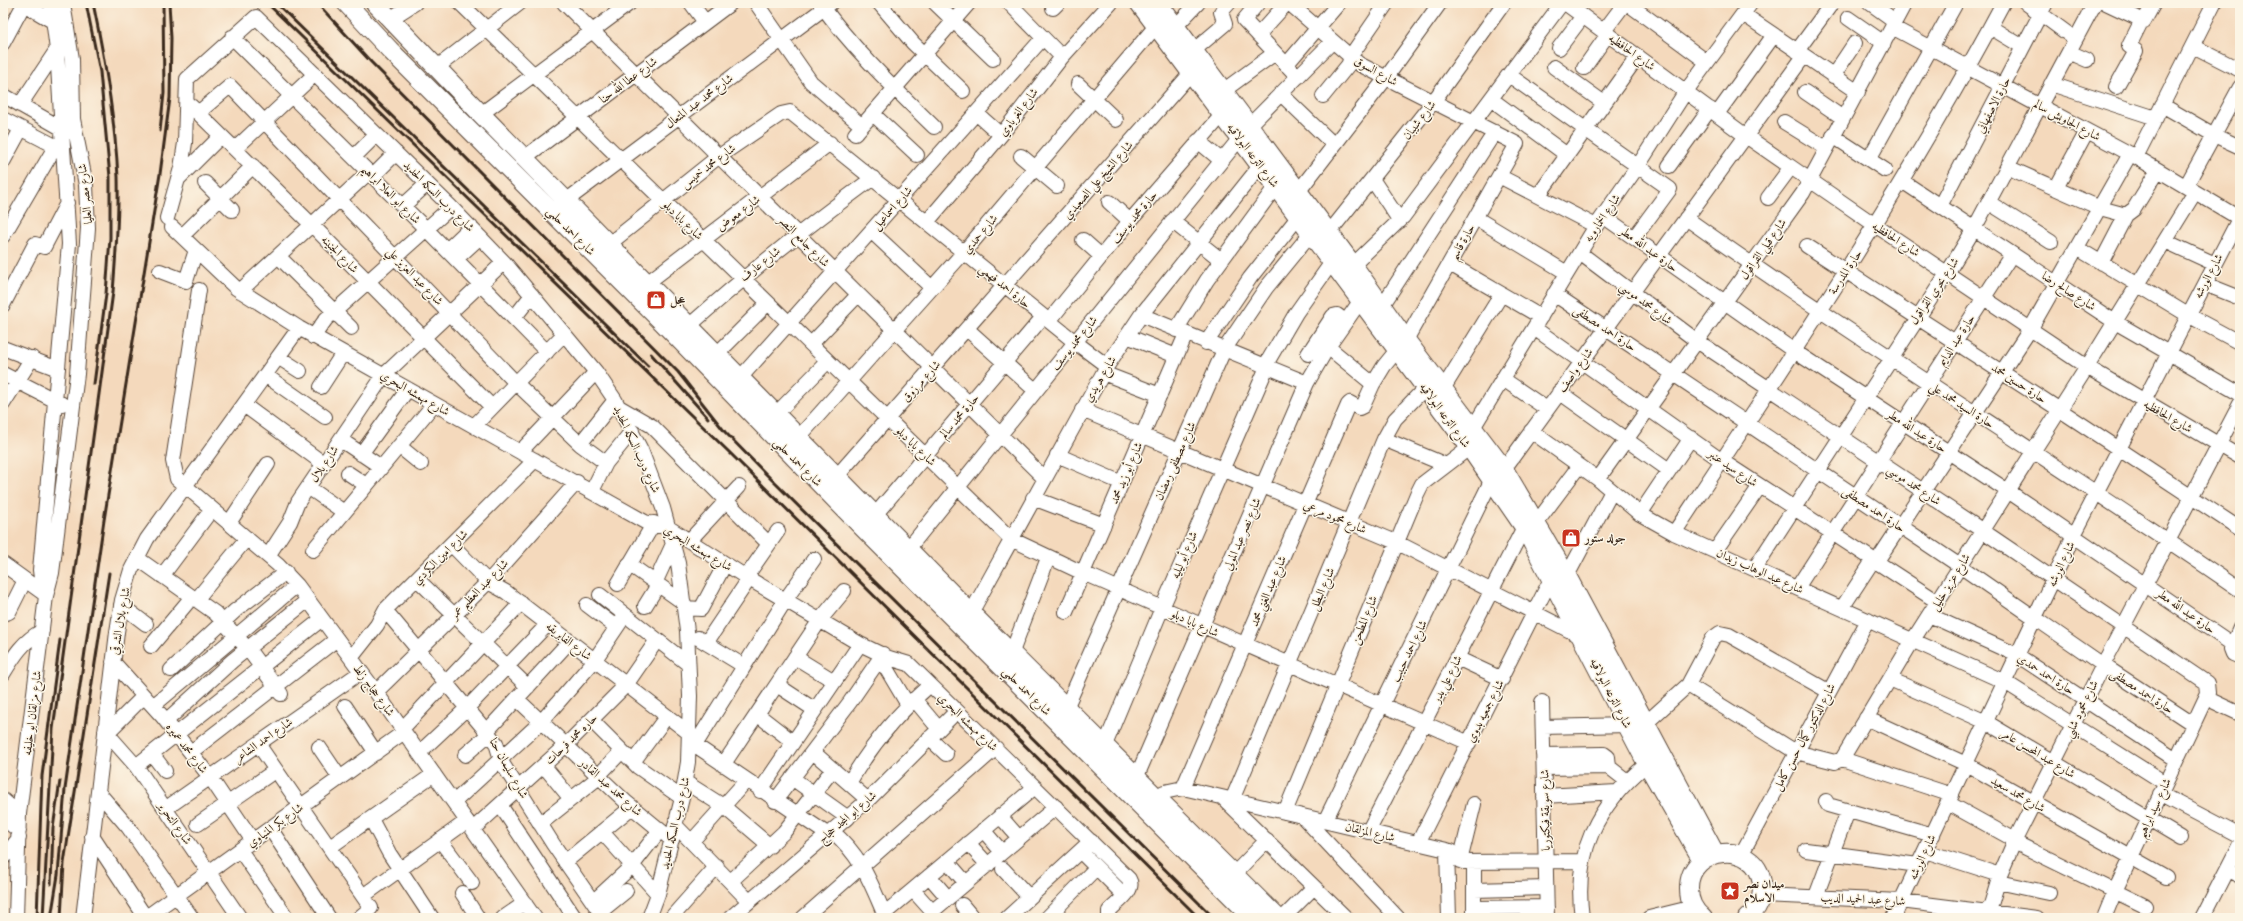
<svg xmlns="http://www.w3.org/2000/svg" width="2243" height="921" viewBox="0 0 2243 921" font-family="'IM FELL Great Primer',Amiri,serif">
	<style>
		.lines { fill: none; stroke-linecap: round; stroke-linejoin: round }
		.minor-casing { stroke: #574436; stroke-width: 16 }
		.major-casing { stroke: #574436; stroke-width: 20 }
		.minor { stroke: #fff; stroke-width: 14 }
		.major { stroke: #fff; stroke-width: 18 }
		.rail { stroke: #3b2a1e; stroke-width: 3 }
		.labels { text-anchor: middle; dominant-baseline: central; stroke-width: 3; stroke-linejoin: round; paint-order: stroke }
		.street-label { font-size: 12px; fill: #3b2a1e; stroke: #fcf5e5 }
		.poi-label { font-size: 12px; font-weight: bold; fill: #3b2a1e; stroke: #fcf5e5; text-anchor: start }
	</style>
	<rect width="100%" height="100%" fill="#fcf5e5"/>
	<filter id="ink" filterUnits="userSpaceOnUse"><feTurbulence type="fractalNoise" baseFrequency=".025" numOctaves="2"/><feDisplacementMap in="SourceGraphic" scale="8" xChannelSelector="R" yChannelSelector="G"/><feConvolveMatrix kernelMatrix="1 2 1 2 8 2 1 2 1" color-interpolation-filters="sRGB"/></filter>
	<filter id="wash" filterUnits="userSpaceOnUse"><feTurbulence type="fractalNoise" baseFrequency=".012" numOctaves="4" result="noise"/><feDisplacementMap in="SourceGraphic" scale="16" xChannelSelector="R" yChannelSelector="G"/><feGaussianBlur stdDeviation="0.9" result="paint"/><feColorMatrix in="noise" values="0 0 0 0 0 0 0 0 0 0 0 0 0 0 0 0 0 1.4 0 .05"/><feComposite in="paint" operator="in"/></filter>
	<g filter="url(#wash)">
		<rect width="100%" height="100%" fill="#f4d9bc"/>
	</g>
	<g filter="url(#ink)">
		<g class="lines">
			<g class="minor-casing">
				<path id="minor" d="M22 3 54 22
					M460 3 1011 539 1083 573 1469 743
					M564 3 1044 478
					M691 3 705 22
					M756 3 811 82 862 126
					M820 3C853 49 893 87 934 127
					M879 3 913 43 963 91
					M935 3 993 59
					M1009 3 1062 57
					M1258 3 1244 20 1298 77
					M1289 3 1359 64 1517 144 1406 340
					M1565 3 1746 136 1875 225 2087 367 2240 457
					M1627 3 1707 62
					M1870 3 1895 21
					M2026 3 2075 39
					M2106 3 2144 21 2154 3
					M1053 8 1058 3
					M1743 14 1858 92
					M1848 18 1884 43
					M390 19 415 3
					M1175 27 1198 3
					M1892 27 2136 157 2239 218
					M1990 27 2023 47
					M1604 31 1625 3
					M1258 35 1287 3
					M232 37 426 229 547 352
					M3 43 24 4
					M2193 46 2240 70
					M1559 48 1583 16
					M1193 51 1225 24 1221 12 1229 3
					M1797 51 1832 3
					M2069 52 2087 60
					M1286 65 1339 3
					M1554 67 1604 103
					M436 68 520 3
					M1584 68 1608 34
					M1509 75 1670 189 1634 238
					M1833 76 1855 43
					M1078 84 1116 120
					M2051 84 2156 118
					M2116 87 2136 51 2129 46 2142 20
					M1223 91 1275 53
					M1805 92 1843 118
					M1281 94 1334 145
					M3 95 68 132
					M1323 96 1349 64 1350 57 1387 3
					M1491 99 1567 155
					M20 105 58 48
					M2162 105 2214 135 2240 147
					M191 106 312 225 492 407
					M198 113 230 86 516 383 580 444 606 463
					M976 113 1001 135
					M481 114 630 3
					M873 114 917 155
					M1717 114 1774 35
					M3 119 63 150
					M1784 122 1826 148
					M1249 126 1332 42
					M855 134 969 3
					M1833 136 1885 170
					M1198 141 1221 160
					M235 149 315 74
					M1021 156 1057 186
					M354 157 370 141
					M2136 157 2214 3
					M524 158 731 3
					M1869 159 1956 3
					M3 162 21 129
					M1669 166 1710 109
					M2007 167 2100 208 2126 215
					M373 176 396 153
					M1499 176 1596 226
					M179 178 221 136
					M1372 179 1400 221
					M1902 181 2115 322 2240 394
					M205 183 232 210
					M2186 186 2240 87
					M2056 188 2087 131
					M1298 192 1386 78 1440 3
					M1538 196 1638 56
					M1768 198 1791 167
					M567 200 831 3
					M1109 202 1130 221
					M1988 202 2051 242
					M403 206 427 184
					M1940 206 2046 3
					M1603 216 1794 351 2008 491 2232 644
					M167 218 181 168 185 143 187 79 256 17 451 207 504 262 596 372 615 400 641 450 663 508 678 563 687 631 690 696 688 762 682 798 658 894 649 918
					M1476 218 1567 273
					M1686 218C1867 347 2057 463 2240 590
					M1172 221 1221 260
					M927 222 1001 135 1062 57 1111 3
					M172 227 236 288 299 328 645 522 669 528 746 577 860 644 889 658 909 664 1129 879C1136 891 1116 903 1109 911V918
					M871 231 932 288
					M1328 234 1433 102 1504 3
					M3 236 55 147
					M182 236 253 166
					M1083 240 1101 256
					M2165 241 2215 264
					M609 244 718 157 781 114 790 112 1075 342 1107 366
					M1807 246 2060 410 2240 529
					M2077 248 2188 315 2240 343
					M447 250 471 227
					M1580 253 1697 341 1983 531 2207 683 2208 693 2115 891 2104 918
					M278 256 351 328
					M456 259 480 237
					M2101 263 2126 215 2134 209 2158 170
					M1450 264 1541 317
					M1353 265 1403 217 1562 3
					M160 271 186 281 196 250
					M647 283 830 143
					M2205 284 2240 298
					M199 290 173 461 177 479 278 565 297 585 376 692 535 918
					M240 291 369 172
					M1554 294 1960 566 2103 665 2193 724
					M3 305 35 244 44 247 67 203
					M1382 306 1495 132
					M1141 315 1307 383
					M514 318 532 295
					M1049 321 1130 221 1222 115
					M689 326C748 273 809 225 873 178
					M1534 328 1722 461 1938 602
					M967 329 1036 391
					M1176 330 1207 280 1276 186
					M1127 336 1176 356
					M313 337 326 319 451 207
					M1206 343 1250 278 1299 216
					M811 344 858 295
					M1328 347 1373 384
					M3 348 58 369
					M717 354 768 303
					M1308 354 1333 316 1337 315 1345 321
					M278 357 300 371
					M1265 366 1296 313 1332 262
					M1103 373 1160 395
					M3 374 62 404
					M265 375 325 417
					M740 378 1043 38
					M1503 379 1547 409
					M321 387 343 353
					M1443 389 1501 295
					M1559 392 1669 470
					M3 404 32 358
					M244 405 324 464
					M619 407 652 426 769 544
					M1082 410 1396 542 1582 637
					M776 414 828 361
					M474 426 564 334
					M1531 431 1598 479 1640 514 1674 533 2005 682 2165 783
					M1468 436 1596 226 1638 166 1686 91 1751 3
					M799 437 964 252 1156 26
					M1384 439 1446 465
					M341 440 381 467
					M580 444 615 400
					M399 446 421 464
					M520 452 596 372
					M361 454 408 389
					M1057 455 1122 483
					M1504 469 1804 56
					M348 473 366 485
					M837 476 1191 73
					M1598 479 1803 193 1905 3
					M308 487 344 512
					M592 491 606 463 632 431
					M1033 498 1104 525
					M1640 514 1691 438
					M875 515 1043 317
					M1537 522 1579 466
					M229 523 268 464
					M1674 533C1789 360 1905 187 2003 3
					M689 541 739 487
					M452 545 488 582 506 592 689 733
					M908 549 1240 138
					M313 550 434 404
					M1715 551 1760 486
					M268 556 290 522 298 502 384 375 504 262
					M137 558 215 613 248 649 281 694
					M1877 561 2031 328 2130 154
					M3 564 46 595
					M629 564 684 603
					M1755 568 1948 272 1974 229 2095 3
					M162 576 212 509
					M1567 576 1612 491
					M746 577 778 531
					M417 579 528 687
					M655 583 673 544
					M618 584 654 523
					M1797 588 2012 254
					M600 595 688 664
					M46 596 42 587 40 570 69 244 57 50 51 3
					M196 600 247 538
					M121 605 146 624
					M587 605 616 627
					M645 606 658 585
					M685 608 701 609 725 564
					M1842 608 1874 559
					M385 610 496 743 502 763 553 844 604 918
					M1066 612 1186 334
					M971 613 1107 366 1141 315 1260 166
					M3 614 9 612 25 580
					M1929 615 2017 655 2176 760
					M2240 628 2231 649 2233 654 2240 657
					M698 638 744 666
					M706 643 749 579
					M151 646 192 597
					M1012 652 1048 558
					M795 657 834 681
					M351 658 377 625 385 610 535 460
					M880 658 908 705
					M1457 658 1502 679
					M113 662 162 716 210 777 253 841
					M171 670 236 610 286 572
					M3 674C14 656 23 641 42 631
					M1890 679 1986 722 2181 838
					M777 685 815 710
					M1688 685 1796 752 1835 762 1842 759 1913 640 2087 367 2195 192
					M376 692 488 582 577 482
					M2206 698 2240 714
					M517 699 627 803 672 840
					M914 699 939 729
					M1542 702 1547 918
					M153 706 297 585
					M345 706 376 753
					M1067 706 1224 350 1266 288 1311 233
					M757 714 793 742
					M1866 718 1966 764 2166 877
					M591 720 638 767 682 798
					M166 721 232 661 308 600
					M1646 723 1688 685 1713 638 1720 633 1729 635 1828 691
					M1543 727 1628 725
					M402 729 521 603
					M105 731 136 766 240 918
					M487 731 569 642
					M107 733 144 696
					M929 738 946 754
					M689 741 827 834
					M258 744 371 908 359 918
					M695 745 786 599 814 559
					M1105 745 1162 608 1267 367
					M319 747 340 778
					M191 752 337 639
					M813 752 868 800
					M419 753 467 708 547 625
					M152 754 165 771
					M465 755 489 734
					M1543 755 1604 754 1608 757 1609 767 1627 781
					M1842 759 1952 795
					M633 762 667 716
					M723 765 820 620 844 591
					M136 766 322 619
					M544 766 571 799
					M1544 768 1609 767
					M598 776 622 751
					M1137 776 1307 383 1328 347 1361 300
					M792 778 848 818
					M685 782 723 806 770 846
					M849 783C871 745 897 714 930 685
					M1183 788 1348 405 1350 403 1359 408 1363 406 1373 384 1384 366 1397 350
					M760 791 860 644
					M98 792 128 827 192 918
					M2160 794 2240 836
					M1544 796 1617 792
					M1158 797 1164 792 1183 788 1451 851 1463 862 1583 861
					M1223 798 1346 918
					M3 800 19 814
					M1232 800 1384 439 1395 419 1425 388
					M775 801 850 702 883 654
					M1826 801 1828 805 1933 835
					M454 802 541 722 594 661 625 615
					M1948 803 2015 840
					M500 805 575 918
					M165 809 361 672
					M1285 812 1417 494 1422 484 1469 448
					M1000 816 1019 838
					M1302 816 1398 918
					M3 818 19 831
					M371 819 389 853 432 918
					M1325 821 1492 479
					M198 824 276 770
					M540 824 599 777
					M676 826 749 901
					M270 828 329 918
					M473 829 566 745 626 685 657 640
					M983 830 1002 852
					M832 831C863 858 870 882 886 918
					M602 832 658 894
					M1368 832 1524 527
					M92 836 146 918
					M440 840 472 883
					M692 841 746 781
					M2014 842 2145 906
					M968 843 988 865
					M1418 843 1551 579
					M330 847 434 774
					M240 850 287 918
					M1447 850 1449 918
					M1806 850 1918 865
					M1080 851 1124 895
					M1925 851 2000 875
					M1741 855 1868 620
					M3 858 19 838
					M947 861 966 883
					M1460 861 1474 804
					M565 862 632 807
					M1003 869 1029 897
					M2227 870 2240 876
					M1234 874 1267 840
					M929 876 948 898
					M731 881 784 832 833 769
					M1998 882 2049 893
					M913 890 930 909 934 910 1056 807
					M1474 890 1546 888
					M462 893 478 918
					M1761 895 1901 901 2036 918
					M363 896 467 821
					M1816 896 1848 811
					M593 902 632 866 660 830
					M962 905 973 918
					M1474 908 1547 907
					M600 912 626 891
					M884 914 1035 787
					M16 918 19 814 46 596 52 573 77 374 88 228 86 185 73 119 72 59 63 3
					M83 918 117 632 122 600 131 570 147 539 299 328
					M145 918 404 732
					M503 918 525 903
					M671 918 717 866
					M730 918 868 800 957 711
					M803 918 996 748
					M1007 918 1091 841
					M1047 918 1096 868
					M1283 918 1314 887
					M1474 918V862
					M1582 918C1573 852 1597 805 1647 764
					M1649 918 1694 907
					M1893 918 2074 535 2240 217
					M1987 918 2000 875 2015 840 2103 665 2240 404
					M2202 918 2240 844"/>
			</g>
			<g class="major-casing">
				<path id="major" d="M346 3 390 50 661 321 863 528 1253 918
					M375 3 481 114 971 613 1278 918
					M1139 3 1465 441 1524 527 1647 764 1702 860
					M1158 3 1353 265 1406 340 1504 469 1567 576 1715 853
					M1703 918C1694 911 1689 901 1689 889 1688 845 1756 839 1762 883 1763 897 1758 910 1747 918"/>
			</g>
			<use href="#minor" class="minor"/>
			<use href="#major" class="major"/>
			<path class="rail" d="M86 3 100 72 110 177V238L106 294 94 384
				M267 3 729 452 1199 918
				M276 3 648 366
				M317 3 371 62 678 372 725 432 765 473 1214 918
				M160 131 164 93 163 3
				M651 354 708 418
				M51 884 53 828 60 781
				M37 918 42 776 60 640
				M43 918 53 729 113 292C116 254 119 215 118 177 115 119 105 60 93 3
				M51 918 58 875 65 789 104 520 160 174 170 98 171 38 169 3
				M61 918 64 863 109 573"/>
		</g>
	</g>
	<defs>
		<g id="shop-square" transform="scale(1)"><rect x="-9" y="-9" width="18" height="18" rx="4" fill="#c8321e" stroke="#fcf5e5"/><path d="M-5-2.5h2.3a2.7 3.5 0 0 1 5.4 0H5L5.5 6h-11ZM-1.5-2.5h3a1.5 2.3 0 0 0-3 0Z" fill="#fff"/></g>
		<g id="sight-square" transform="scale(1)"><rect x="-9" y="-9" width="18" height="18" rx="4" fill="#c8321e" stroke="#fcf5e5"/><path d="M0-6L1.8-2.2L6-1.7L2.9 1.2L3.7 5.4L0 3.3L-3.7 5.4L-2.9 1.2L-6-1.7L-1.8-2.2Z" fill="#fff"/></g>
	</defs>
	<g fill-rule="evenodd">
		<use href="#shop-square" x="656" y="300"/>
		<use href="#shop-square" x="1571" y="538"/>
		<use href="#sight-square" x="1730" y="891"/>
	</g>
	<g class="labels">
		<g class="street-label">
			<text transform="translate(1632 52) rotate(36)">شارع الحافظيه</text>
			<text transform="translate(1376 71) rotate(29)">شارع السوق</text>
			<text transform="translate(628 80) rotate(-37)">شارع عطا الله حنا</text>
			<text transform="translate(699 101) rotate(-37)">شارع محمد عبد المتعال</text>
			<text transform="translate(1993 105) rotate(-63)">حارة الاصفهاني</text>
			<text transform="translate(1018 112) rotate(-53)">شارع الغرباوي</text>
			<text transform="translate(1419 120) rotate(-52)">شارع شيبان</text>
			<text transform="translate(2067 120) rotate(28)">شارع الجاويش سالم</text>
			<text transform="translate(1253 155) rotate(53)">شارع الترعه البولاقيه</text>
			<text transform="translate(708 166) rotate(-37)">شارع محمد خميس</text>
			<text transform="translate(1098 180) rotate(-49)">شارع الشيخ علي الصعيدي</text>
			<text transform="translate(85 194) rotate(-96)">شارع مصر العليا</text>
			<text transform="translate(391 194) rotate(45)">شارع ابو العلا ابراهيم</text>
			<text transform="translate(439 196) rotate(45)">شارع درب السكه الحديد</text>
			<text transform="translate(892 208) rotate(-48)">شارع اسماعيل</text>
			<text transform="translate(738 213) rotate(-37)">شارع معوض</text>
			<text transform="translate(1134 217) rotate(-50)">حارة محمد يوسف</text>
			<text transform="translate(1602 218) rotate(-56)">شارع الخمارويه</text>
			<text transform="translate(683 220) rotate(44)">شارع بابا دبلو</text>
			<text transform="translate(571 231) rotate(45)">شارع احمد حلمي</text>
			<text transform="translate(980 234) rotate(-50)">شارع حمدي</text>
			<text transform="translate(1896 239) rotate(33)">شارع الحافظيه</text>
			<text transform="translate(804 241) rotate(45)">شارع جامع النصر</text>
			<text transform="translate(1462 242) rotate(-61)">حارة قاسم</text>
			<text transform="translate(1649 249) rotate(36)">حارة عبد الله مطر</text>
			<text transform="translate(1763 249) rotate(-55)">شارع قبلي القراقول</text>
			<text transform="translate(340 254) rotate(46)">شارع الجنينه</text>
			<text transform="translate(760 264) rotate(-39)">شارع عارف</text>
			<text transform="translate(1845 272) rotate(-57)">حارة المدرسة</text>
			<text transform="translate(415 276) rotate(46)">شارع عبد العزيز علي</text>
			<text transform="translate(2208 276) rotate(-62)">شارع الورشه</text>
			<text transform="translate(1005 286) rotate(39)">حارة احمد فهمي</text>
			<text transform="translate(1934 291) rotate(-56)">شارع بحري القراقول</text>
			<text transform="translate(2069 291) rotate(33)">شارع صالح رضا</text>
			<text transform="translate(1646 303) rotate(37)">شارع محمد موسي</text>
			<text transform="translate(1605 328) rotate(34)">حارة احمد مصطفى</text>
			<text transform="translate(1956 340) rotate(-57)">حارة عبد الدايم</text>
			<text transform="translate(1074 343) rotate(-51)">شارع محمد يوسف</text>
			<text transform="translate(1575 370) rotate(-54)">شارع واصف</text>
			<text transform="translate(1100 379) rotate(-59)">شارع هريدي</text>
			<text transform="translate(921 381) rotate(-48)">شارع مرزوق</text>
			<text transform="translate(2019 383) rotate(33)">حارة حسين محمد</text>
			<text transform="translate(415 393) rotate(30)">شارع مهمشه البحري</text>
			<text transform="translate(1962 405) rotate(33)">حارة السيد محمد علي</text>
			<text transform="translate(1445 415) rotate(54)">شارع الترعه البولاقيه</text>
			<text transform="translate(959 416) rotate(-50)">حارة محمد سالم</text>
			<text transform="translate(2168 416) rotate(30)">شارع الحافظيه</text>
			<text transform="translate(1917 431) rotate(33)">حارة عبد الله مطر</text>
			<text transform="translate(916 446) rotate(44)">شارع بابا دبلو</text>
			<text transform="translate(637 449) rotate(65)">شارع درب السكه الحديد</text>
			<text transform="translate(1175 461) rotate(-66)">شارع مصطفى رمضان</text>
			<text transform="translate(798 462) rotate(45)">شارع احمد حلمي</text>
			<text transform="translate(324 464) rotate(-56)">شارع بلال</text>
			<text transform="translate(1733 468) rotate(34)">شارع سيد عنبر</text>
			<text transform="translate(1126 473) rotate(-67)">شارع أبو زيد محمد</text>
			<text transform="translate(1914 485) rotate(34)">شارع محمد موسي</text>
			<text transform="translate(1874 509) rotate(34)">حارة احمد مصطفى</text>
			<text transform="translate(1335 517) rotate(23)">شارع محمود مرعي</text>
			<text transform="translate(1242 534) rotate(-67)">شارع نصر عبد المولي</text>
			<text transform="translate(698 548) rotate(31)">شارع مهمشه البحري</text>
			<text transform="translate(1184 555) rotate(-67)">شارع أبو ليليه</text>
			<text transform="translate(440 557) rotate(-45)">شارع امين الكردي</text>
			<text transform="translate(2061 564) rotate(-65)">شارع الورشه</text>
			<text transform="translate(1760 571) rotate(24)">شارع عبد الوهاب زيدان</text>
			<text transform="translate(1950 582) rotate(-58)">شارع عزيز خليل</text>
			<text transform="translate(479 589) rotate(-46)">شارع عبد العظيم عمر</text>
			<text transform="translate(1322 589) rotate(-67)">شارع البطل</text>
			<text transform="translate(1268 591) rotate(-67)">شارع عبد الغني محمد</text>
			<text transform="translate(2186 611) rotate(35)">حارة عبد الله مطر</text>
			<text transform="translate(1364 620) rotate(-68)">شارع المطحن</text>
			<text transform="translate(120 621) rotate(-80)">شارع بلال الشرقي</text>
			<text transform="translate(1195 623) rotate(24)">شارع بابا دبلو</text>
			<text transform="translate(569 641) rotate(38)">شارع الفابريقه</text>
			<text transform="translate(1409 651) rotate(-64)">شارع احمد حبيب</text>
			<text transform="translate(2046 674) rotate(33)">حارة احمد حمدي</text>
			<text transform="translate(1447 679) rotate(-63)">شارع علي بدر</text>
			<text transform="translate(374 690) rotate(54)">شارع حجاج زلط</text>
			<text transform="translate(1027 691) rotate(45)">شارع احمد حلمي</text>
			<text transform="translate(2142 691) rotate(33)">حارة احمد مصطفى</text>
			<text transform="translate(1611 693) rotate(63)">شارع الترعه البولاقيه</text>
			<text transform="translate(2081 709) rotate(-64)">شارع محمود شلبي</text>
			<text transform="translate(1485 711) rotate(-63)">شارع جمعيه بدوي</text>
			<text transform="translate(32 713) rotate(-83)">شارع مزلقان ابو خليفه</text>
			<text transform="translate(968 722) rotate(44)">شارع مهمشه البحري</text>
			<text transform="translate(1804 737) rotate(-62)">شارع الدكتور كمال حسن كامل</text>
			<text transform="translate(571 739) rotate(-44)">حاره محمد فرحات</text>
			<text transform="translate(263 740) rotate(-35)">شارع احمد الشاعر</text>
			<text transform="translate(187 748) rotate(52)">شارع محمد عميره</text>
			<text transform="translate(2038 753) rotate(31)">شارع عبد المحسن عامر</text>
			<text transform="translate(509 768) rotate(61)">شارع سليمان حنا</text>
			<text transform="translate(611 787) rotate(42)">شارع محمد عبد القادر</text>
			<text transform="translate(2018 794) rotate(30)">شارع محمد سعيد</text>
			<text transform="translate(2154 808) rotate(-65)">شارع سيد ابراهيم</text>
			<text transform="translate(1545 810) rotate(-91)">شارع سويقة فيكتوريا</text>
			<text transform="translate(847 817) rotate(-41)">شارع ابو المجد حجاج</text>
			<text transform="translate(175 823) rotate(55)">شارع التحرير</text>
			<text transform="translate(675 823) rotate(-77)">شارع درب السكه الحديد</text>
			<text transform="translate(275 825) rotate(-36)">شارع بكر المنياوي</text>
			<text transform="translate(1370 832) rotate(13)">شارع المزلقان</text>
			<text transform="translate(1922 857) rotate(-65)">شارع الورشه</text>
			<text transform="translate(1863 899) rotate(3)">شارع عبد الحميد الديب</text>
		</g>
		<g class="poi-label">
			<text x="670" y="300">عجل</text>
			<text x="1585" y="538">جولد ستور</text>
			<text x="1744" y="884">ميدان نصر<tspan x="1744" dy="14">الاسلام</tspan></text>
		</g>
	</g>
	<rect width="2243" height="921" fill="none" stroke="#fcf5e5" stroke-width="16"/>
</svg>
